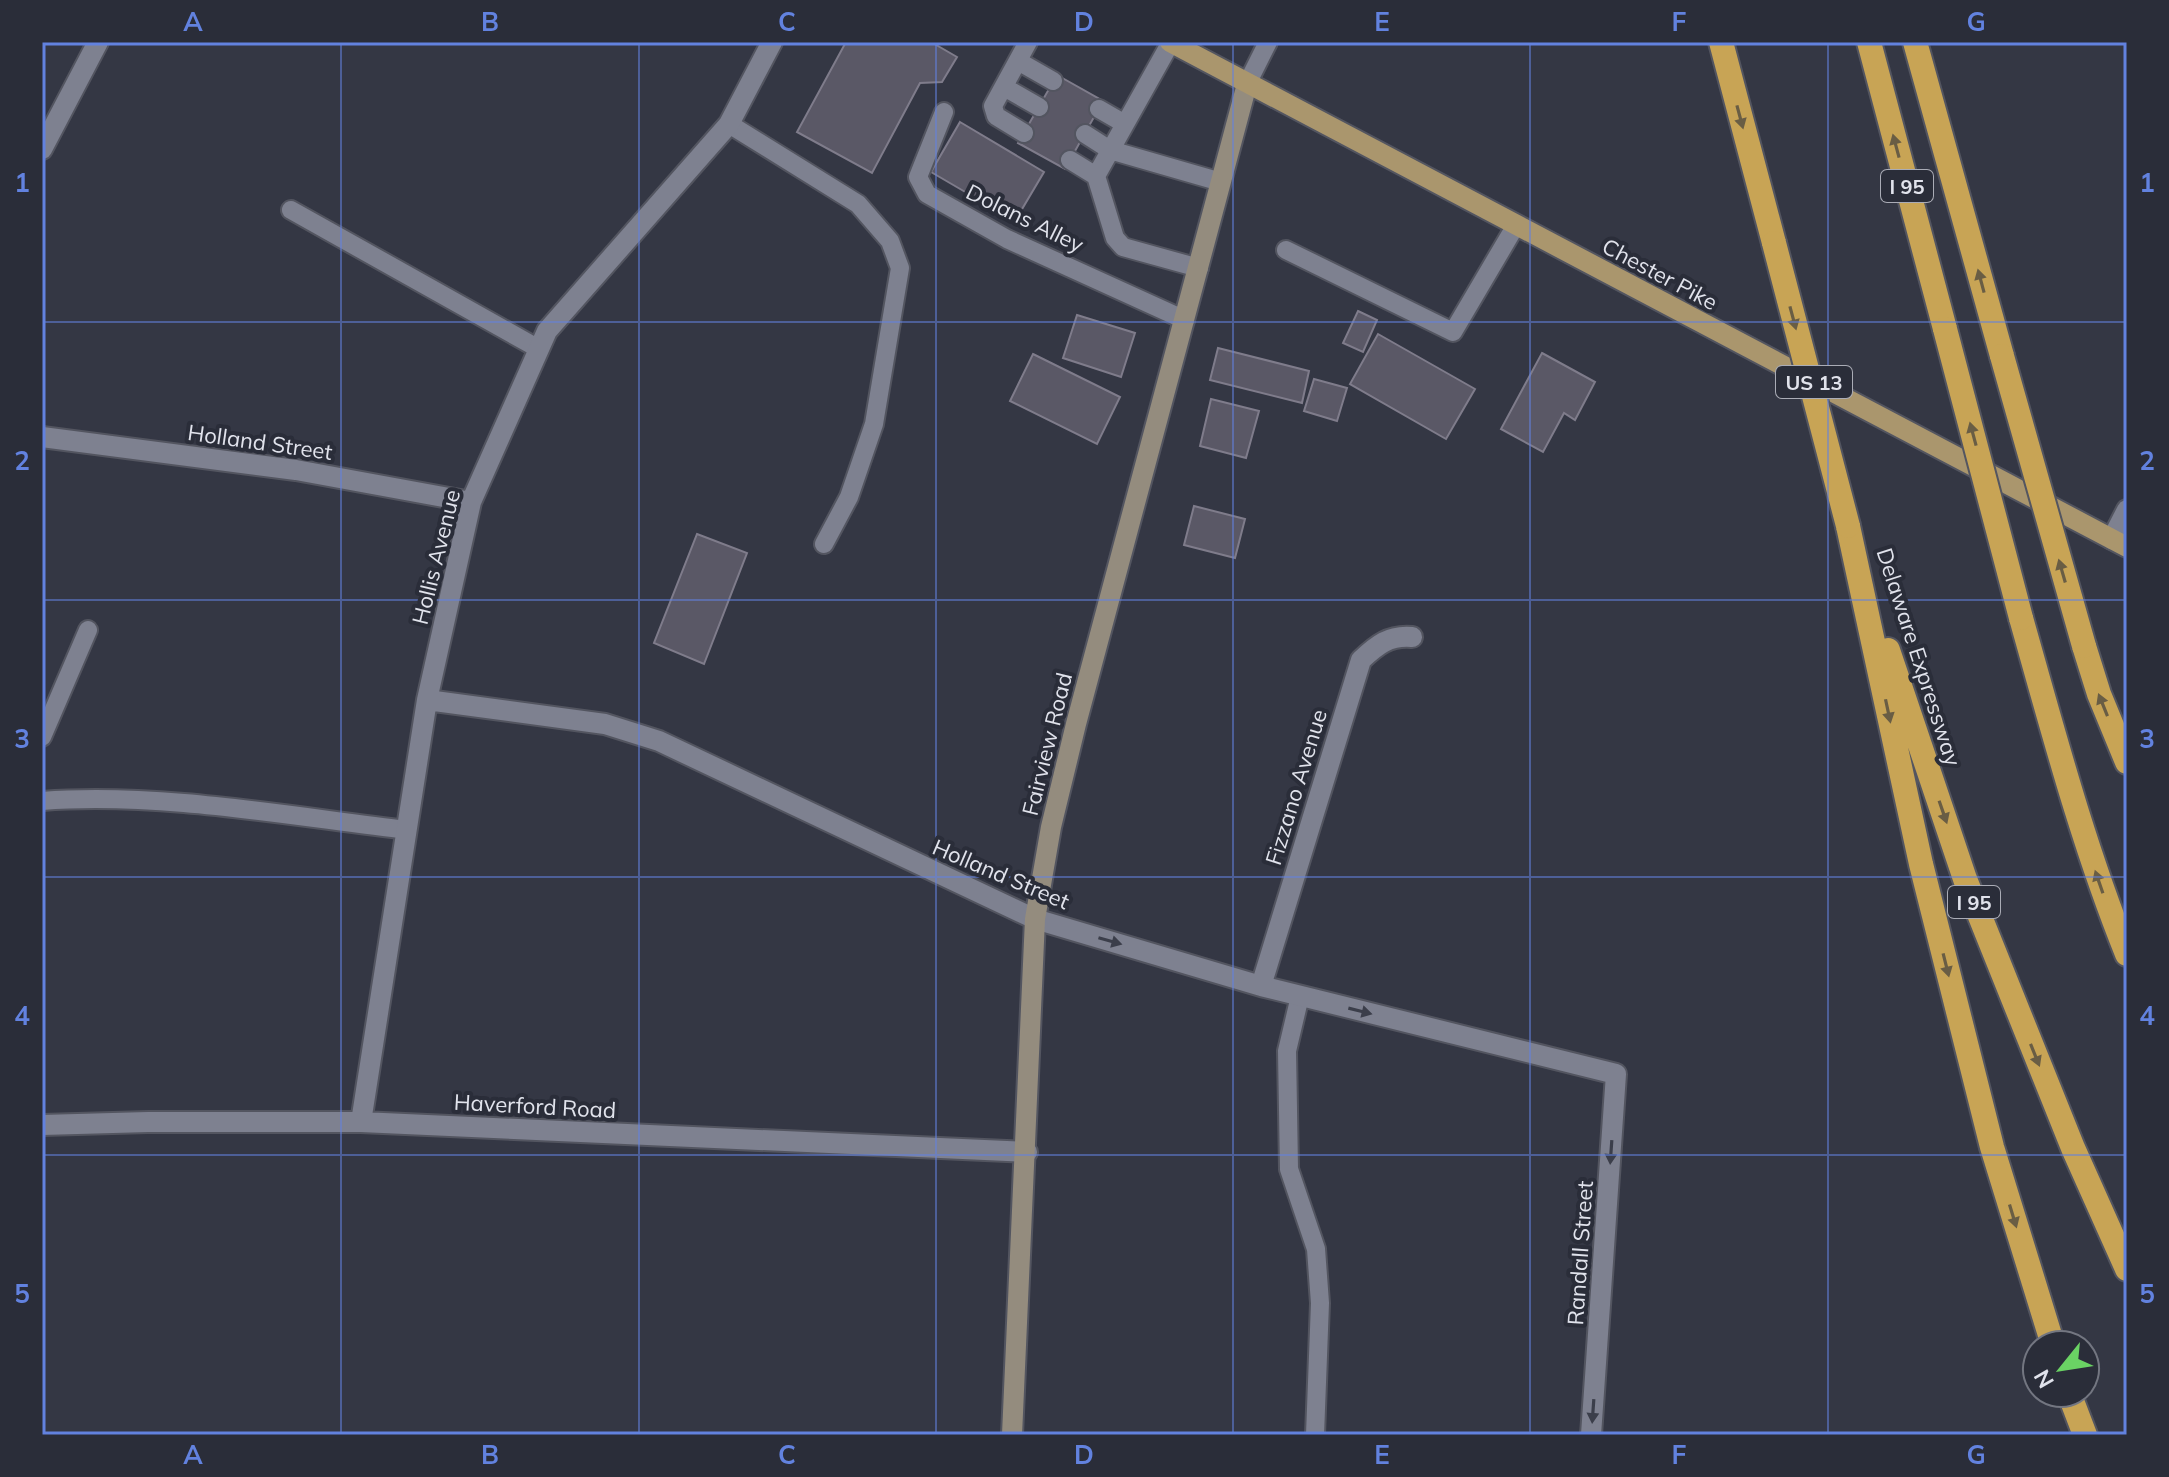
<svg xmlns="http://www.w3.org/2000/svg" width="2169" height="1477" viewBox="0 0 2169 1477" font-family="Mulish,sans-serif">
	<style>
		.building { fill: #5a5866; stroke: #7f7c8b; stroke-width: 2 }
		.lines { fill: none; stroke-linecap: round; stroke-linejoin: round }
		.lane-casing { stroke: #535560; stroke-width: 22 }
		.street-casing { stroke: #535560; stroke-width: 24 }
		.secondary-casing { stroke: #535560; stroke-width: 24 }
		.primary-casing { stroke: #535560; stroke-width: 24 }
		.highway-casing { stroke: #535560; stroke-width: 28 }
		.lane { stroke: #7e8190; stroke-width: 18 }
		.street { stroke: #7e8190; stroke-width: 20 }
		.secondary { stroke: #948c7e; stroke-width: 20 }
		.primary { stroke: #aa966d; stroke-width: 20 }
		.highway { stroke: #c8a455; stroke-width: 24 }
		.highway-bridge-casing { stroke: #535560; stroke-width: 28; stroke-linecap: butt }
		.highway-bridge { stroke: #c8a455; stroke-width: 24 }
		.oneway { fill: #695d44 }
		.oneway2 { fill: #3b3e4a }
		.grid { fill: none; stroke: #6282df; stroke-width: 2; stroke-opacity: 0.55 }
		.labels { text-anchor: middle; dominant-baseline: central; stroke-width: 8; stroke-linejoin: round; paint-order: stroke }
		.shield { fill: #2a2d39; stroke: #aaacb6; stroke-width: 2 }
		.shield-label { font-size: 20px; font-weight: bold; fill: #e1e3ec }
		.street-label { font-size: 22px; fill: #e1e3ec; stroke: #2a2d39 }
		.neatline { fill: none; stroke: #6282df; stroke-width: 3 }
		.grid-label { font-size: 26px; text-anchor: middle; font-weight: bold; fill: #6282df }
	</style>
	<rect width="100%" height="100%" fill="#343744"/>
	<path class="building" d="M846 42H931L957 57 942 82 920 83 872 173 797 132Z
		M1057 75 1103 101 1065 169 1018 143Z
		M960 122 1044 172 1015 221 931 172Z
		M1358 311 1377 320 1363 352 1343 343Z
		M1077 315 1135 333 1121 377 1063 358Z
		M1378 334 1475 389 1446 439 1350 384Z
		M1218 348 1309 371 1302 403 1210 380Z
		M1542 353 1595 382 1575 420 1564 413 1543 452 1501 429Z
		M1033 354 1120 397 1097 444 1010 401Z
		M1314 379 1347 388 1337 421 1304 411Z
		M1211 399 1259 411 1246 458 1200 446Z
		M1194 506 1245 519 1235 558 1184 545Z
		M697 534 747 553 704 664 654 643Z"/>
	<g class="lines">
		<g class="lane-casing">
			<path id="lane" d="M1018 61 1053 81
				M1247 84 1268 42
				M1004 87 1039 107
				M1099 109 1125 124
				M944 112 918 177 927 194 1007 239 1185 320
				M729 124 858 204 890 241 900 268 874 424 849 497 824 544
				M1024 133 996 116 993 106 1028 42
				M1085 134 1110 150 1221 182
				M1070 160 1096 176 1171 42
				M1096 176 1115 238 1123 247 1199 268
				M291 210 539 349
				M1286 250 1453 332 1516 225
				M42 737 88 630
				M42 801C160 792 288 816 407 830
				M1300 996 1287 1051 1289 1169 1316 1249 1320 1303 1315 1435"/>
		</g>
		<g class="street-casing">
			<path id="street" d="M42 149 98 42
				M42 437 296 470 471 502
				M2112 539 2127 510
				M427 700 605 724 659 741 1035 919 1261 986 1616 1074 1591 1435
				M1261 986 1361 660C1377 645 1389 635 1412 637
				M361 1122 427 700 471 502 547 331 729 124 772 42
				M42 1125 148 1122H361L1027 1152"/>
		</g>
		<g class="secondary-casing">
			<path id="secondary" d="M1012 1435 1035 919 1051 827 1076 724 1247 84"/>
		</g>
		<g class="primary-casing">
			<path id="primary" d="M1170 42 2127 547"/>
		</g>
		<g class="highway-casing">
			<path id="highway" d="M1721 42 1774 243
				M1869 42 1945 329
				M1915 42 2002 356
				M1848 526 1921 864 1992 1147 2053 1345
				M2021 618C2053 731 2083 845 2127 954
				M2084 646 2099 694 2127 762
				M1888 650 1965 879 2073 1148 2127 1269
				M2069 1393 2085 1435"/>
		</g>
		<use href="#lane" class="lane"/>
		<use href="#street" class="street"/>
		<use href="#secondary" class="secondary"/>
		<use href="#primary" class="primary"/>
		<use href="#highway" class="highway"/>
		<g class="highway-bridge-casing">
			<path id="highway-bridge" d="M1774 243 1848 526
				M1945 329 2021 618
				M2002 356 2084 646"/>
		</g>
		<use href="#highway-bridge" class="highway-bridge"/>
	</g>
	<defs><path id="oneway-solid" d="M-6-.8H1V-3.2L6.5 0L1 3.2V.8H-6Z" transform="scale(2)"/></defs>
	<g class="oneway">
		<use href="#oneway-solid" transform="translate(1740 117) rotate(75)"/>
		<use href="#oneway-solid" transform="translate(1896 146) rotate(-105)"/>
		<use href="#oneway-solid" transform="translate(1981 281) rotate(-105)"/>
		<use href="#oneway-solid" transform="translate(1793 318) rotate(75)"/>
		<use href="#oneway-solid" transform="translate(1973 434) rotate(-105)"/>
		<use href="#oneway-solid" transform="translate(2062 571) rotate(-106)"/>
		<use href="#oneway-solid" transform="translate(2103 705) rotate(-112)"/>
		<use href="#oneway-solid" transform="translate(1888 711) rotate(78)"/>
		<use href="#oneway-solid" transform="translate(1943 812) rotate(71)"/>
		<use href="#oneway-solid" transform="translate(2099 882) rotate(-109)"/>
		<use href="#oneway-solid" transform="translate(1946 965) rotate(76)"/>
		<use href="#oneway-solid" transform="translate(2035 1055) rotate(68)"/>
		<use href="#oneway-solid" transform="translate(2013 1216) rotate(73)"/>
	</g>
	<g class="oneway2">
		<use href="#oneway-solid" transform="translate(1110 941) rotate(16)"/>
		<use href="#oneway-solid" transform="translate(1360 1011) rotate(14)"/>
		<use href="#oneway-solid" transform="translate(1611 1152) rotate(94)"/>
		<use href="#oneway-solid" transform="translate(1593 1411) rotate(94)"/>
	</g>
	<path class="grid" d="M341 42V1435M639 42V1435M936 42V1435M1233 42V1435M1530 42V1435M1828 42V1435M42 322H2127M42 600H2127M42 877H2127M42 1155H2127"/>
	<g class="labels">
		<g class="shield">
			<rect x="1881" y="170" width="52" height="32" rx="6"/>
			<rect x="1776" y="366" width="76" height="32" rx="6"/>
			<rect x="1948" y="886" width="52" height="32" rx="6"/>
		</g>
		<g class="shield-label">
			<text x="1907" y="186">I 95</text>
			<text x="1814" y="382">US 13</text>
			<text x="1974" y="902">I 95</text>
		</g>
		<g class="street-label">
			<text transform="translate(1025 218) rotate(26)">Dolans Alley</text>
			<text transform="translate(1660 274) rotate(28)">Chester Pike</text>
			<text transform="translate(260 442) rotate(8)">Holland Street</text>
			<text transform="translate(436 557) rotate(-76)">Hollis Avenue</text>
			<text transform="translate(1919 657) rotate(72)">Delaware Expressway</text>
			<text transform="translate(1047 744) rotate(-76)">Fairview Road</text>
			<text transform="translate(1296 787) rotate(-73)">Fizzano Avenue</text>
			<text transform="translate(1001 874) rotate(23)">Holland Street</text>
			<text transform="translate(535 1106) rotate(3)">Haverford Road</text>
			<text transform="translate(1580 1253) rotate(-86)">Randall Street</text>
		</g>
	</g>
	<rect width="2169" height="1477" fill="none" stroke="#2a2d39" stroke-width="88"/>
	<g transform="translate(2061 1369) rotate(240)"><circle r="38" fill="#2a2d39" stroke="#737681" stroke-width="2"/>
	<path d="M0-6L14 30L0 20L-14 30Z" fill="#6ad364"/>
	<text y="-12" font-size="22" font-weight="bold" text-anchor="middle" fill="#e1e3ec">N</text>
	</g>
	<rect x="44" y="44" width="2081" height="1389" class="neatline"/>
	<g class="grid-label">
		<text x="193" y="31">A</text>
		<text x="490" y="31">B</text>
		<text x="787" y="31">C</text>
		<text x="1084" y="31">D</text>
		<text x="1382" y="31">E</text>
		<text x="1679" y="31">F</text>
		<text x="1976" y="31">G</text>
		<text x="22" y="192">1</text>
		<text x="2147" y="192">1</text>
		<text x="22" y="470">2</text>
		<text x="2147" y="470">2</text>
		<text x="22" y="748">3</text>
		<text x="2147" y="748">3</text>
		<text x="22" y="1025">4</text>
		<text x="2147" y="1025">4</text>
		<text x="22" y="1303">5</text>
		<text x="2147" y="1303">5</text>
		<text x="193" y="1464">A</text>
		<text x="490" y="1464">B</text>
		<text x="787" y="1464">C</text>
		<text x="1084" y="1464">D</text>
		<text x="1382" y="1464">E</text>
		<text x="1679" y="1464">F</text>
		<text x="1976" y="1464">G</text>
	</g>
</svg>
